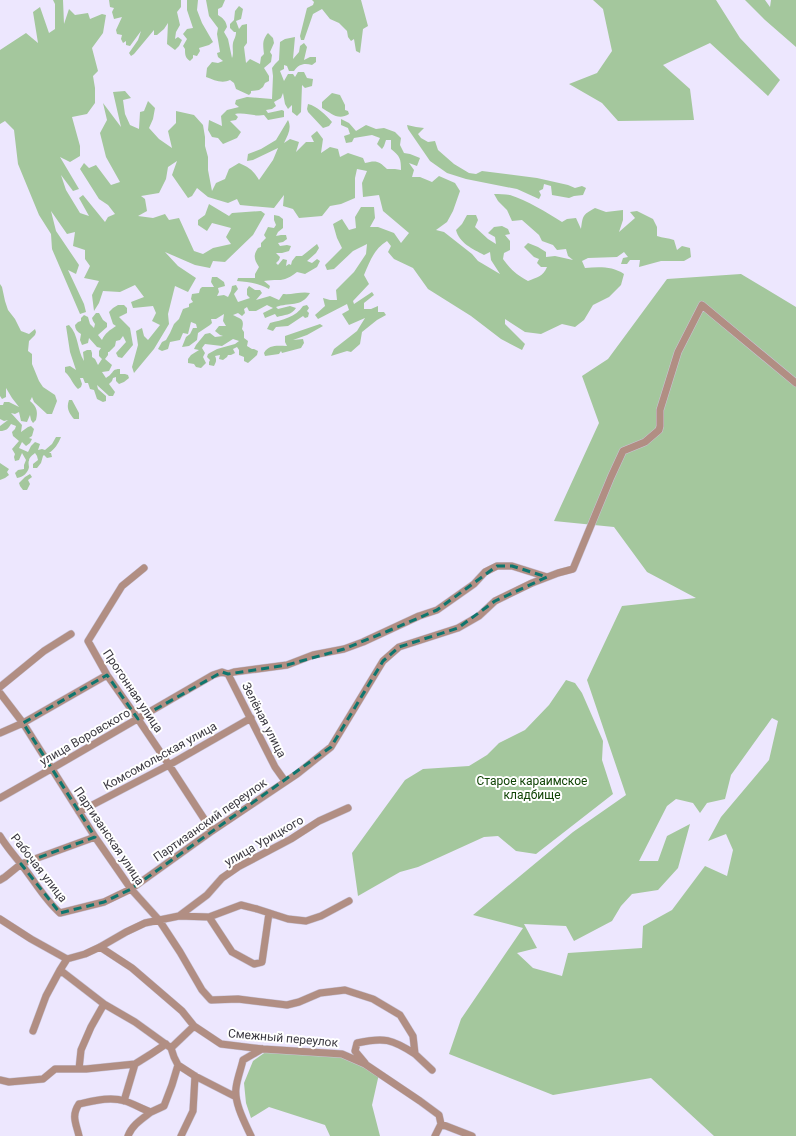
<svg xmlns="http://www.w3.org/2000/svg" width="796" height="1136" viewBox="0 0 796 1136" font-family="Roboto,sans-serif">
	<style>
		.green { fill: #a4c79d; fill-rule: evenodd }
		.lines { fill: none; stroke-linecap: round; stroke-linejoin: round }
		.minor-casing { stroke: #c9c4d8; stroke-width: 8 }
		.minor { stroke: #b18e83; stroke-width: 7 }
		.marked { fill: none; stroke: #0f766e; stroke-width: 3; stroke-dasharray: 8 5; stroke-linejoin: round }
		.labels { text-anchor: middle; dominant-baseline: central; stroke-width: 4; stroke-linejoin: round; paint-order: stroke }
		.street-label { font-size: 12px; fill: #3a3840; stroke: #fff }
		.park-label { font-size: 12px; fill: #104405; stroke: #fff }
	</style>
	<rect width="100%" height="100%" fill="#ede7fe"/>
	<path class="green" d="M53 0H63L64 24 69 9 75 15 88 13 90 19 102 14 106 15 103 33 92 48 98 71 93 76 95 88V103L87 114 72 117 80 146V156L70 162 60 157 79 189 73 191 61 175 66 190 80 213 89 216 79 198 83 195 105 222 108 217 115 214 108 205 99 199 80 169 84 163 89 168 96 165 111 185 120 182 106 157 100 133 107 120 103 103 121 127 113 92 125 91 131 98 123 100 125 114 130 125 139 129 140 112 144 111 148 101 155 108 153 119 149 128 159 139 172 148 168 131 176 123V111L194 115 203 125 205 137V146L208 157V170L212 191 216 183 225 179 229 169 239 163C250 168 253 170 259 180L273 160 278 148 253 160 247 161 248 154 261 149 276 140 288 120C292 128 288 135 284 143L290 139 299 142 296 152 306 142H314L311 136 317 131 323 139 321 153 330 147 338 149 340 157 348 153 363 158 365 163C376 160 379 161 387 169H395L401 170C401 159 400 156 391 149V140H386L384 146 382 149 377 144 380 138 372 135 354 138 352 142 346 143 344 136 350 134 348 128 341 125V119L349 123 356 131 366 125 376 129 384 128 395 132 401 138 400 145 404 153 410 154 420 158 417 166 409 163 414 170 412 177H420L432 182 439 176 455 183 460 191 453 211 447 222 436 230 444 232 472 254 478 261 500 274 491 260 490 252 484 255C473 249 459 243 456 230L462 224 467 215H476L478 220 475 227 488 239 496 244 495 237 488 233 494 227 502 226 508 229 510 234 505 235 510 241V250L504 253 503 259C510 269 517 275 528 281 537 277 543 277 547 267H541L537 263 539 259 534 257 524 247 528 243 538 247 546 252V257L555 256 573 260 568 256 566 249 557 250 553 245 542 241 539 235 522 220 512 221 507 210 498 201 494 194C499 194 505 194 510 195 526 200 548 213 562 222L567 219 576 218 581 229C583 216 582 215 595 208L606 212 623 210V220L619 232 635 218 630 212 637 211 653 219 657 227V236C663 238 668 238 674 240L677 250 682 246 690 248 691 257 684 261H661L639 267 640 260H630L627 264H621L623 258 628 257 624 252 617 257 588 258 582 261 585 268C599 267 612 266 624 274L621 285 609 297 593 305 584 320 575 327 562 324 541 334 525 332 505 319V324L525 344 522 350 501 339 471 316 428 289 413 268 394 259 388 252 391 246 387 241C374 249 370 261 364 275L369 284 353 301 354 304 372 292 374 295 364 303V309H371L378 306V312H384L386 315 377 320 362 332 360 344 351 352 347 351 331 356 334 349 357 331 365 318 349 325 342 314 349 310 347 304 318 319 315 315 325 306 323 298 330 300H337L336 290 354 272 366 254 367 244 353 251 334 269 327 270 325 265 342 248 337 238 333 224 342 219 349 230 356 228 355 217 361 207H374L375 218 370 227H378L394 233 401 243 409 233 383 211 379 195 363 197 362 183 367 171 357 169 355 178V198L341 204 330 206 322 216 299 218 293 209 283 206 284 195 274 208 240 205 237 199 228 203 208 197 197 188 192 196 188 198 172 175 177 161 168 167 166 179 159 193 141 196 145 199 147 211 138 216 153 218 165 214 169 220 179 218 194 251 203 254 213 248 231 244 226 237 231 228 212 223 207 231 198 225V220L205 215 209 204 229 216 232 213 261 211 265 214 253 235 225 262 213 261 210 268 195 265 165 252 178 266 196 278 188 292 175 286 168 314 169 324 154 349 134 373 132 367 138 345 136 331 142 328 144 336 148 340 160 325 152 321 156 313 153 306 133 308 131 302 144 297 135 285 120 292 103 291 99 303 94 311 92 295 99 281 84 278 90 266 85 259V250L73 246 75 232 67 234 51 211 56 231 79 265 76 274 68 270 84 304 86 312 80 314 52 249 51 234 39 215 18 164 14 130 5 121 0 124V50L26 33 38 43 33 12 40 7 49 33 55 29V4Z
		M109 0H181V7L177 12 180 25 176 32 175 39 178 37 182 40 179 46 175 50 167 44 168 23 164 29 157 35H154V30L134 54 131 56 129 53 138 40 141 31 130 46 126 45V41L123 43 121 39 122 35 117 34 116 30 122 17 114 19 112 12 114 8 110 7Z
		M187 0H198L197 10 202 23 213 42 209 45 199 48 200 51 197 56 193 55V58L190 61C185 58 185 54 185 49L183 46 187 39 183 34 187 29 193 28 187 10Z
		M206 0H225L222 7 218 9V15C223 18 226 21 227 27L224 32 228 39 232 58C234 53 232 49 233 43 234 39 236 37 236 32H234L230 28V24L234 20 235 11 239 6 243 9 241 19 236 21 239 29 242 25 247 24V43L244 47 246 63 250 59 260 64 261 57 264 54C263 45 262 40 268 33L273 38 274 43 270 52 272 55 271 62 264 68 269 76V81L265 83 263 87 259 90 251 91V93L249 95 236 89 234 83 230 80C222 84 214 80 206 77L207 68 212 62 218 63 223 61 218 57 217 53 220 52 217 34 218 28 209 16Z
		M312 0H361L368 26 363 29 360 53 356 51 354 39 351 41 348 37 347 31 339 23 330 19 322 9 313 14 304 40H301L300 36 307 8 313 5 314 2Z
		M593 0H716L740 38 780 80 768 96 710 43 663 65 690 89 694 120 618 121 602 103 569 84 597 73 612 51 603 9Z
		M745 0H765L770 7 771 0H796V47L765 20Z
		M295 37 293 59 299 52 300 46 304 43 307 47 304 60 310 57H316V62L312 65C304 63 299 64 294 71H289L287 66 284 65V69L280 71 284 81 288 74H293L295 77 298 72H304L307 78 313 79 312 86 305 88 302 85 301 112 297 116 292 112V105L288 109 285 104 283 93 281 98 274 102 276 106 272 109 266 110 268 113 282 110 284 111V117L268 120 264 115C254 117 246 112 235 114L238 117 236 120 230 121 241 132 237 138 223 144 218 138 212 137 208 130 209 120 222 126 221 116 227 110 239 107 235 104 236 100 247 97 272 99 273 76 272 68 275 64 279 60 280 42 285 39Z
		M332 93 340 95 345 105V110L348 111 349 114C338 121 331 113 322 108V102Z
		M308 104C317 106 326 115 332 122L329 126 323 128 308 112 307 109Z
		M407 125 416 127 424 128 418 134 421 138 428 142 435 141 438 150 454 164 469 173 476 174 482 171 537 178 568 185 575 188 582 186 586 188 583 195 574 196 569 198 552 195 551 186 544 184 543 189 539 191 541 195 539 199 517 189 466 179 447 173 430 161 408 129Z
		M274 215 279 216 283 219V228L278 232 276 236 281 235H286L287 239 283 242 278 243 280 246 287 245 291 246 289 251 282 253H276L280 257 279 260 276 263 278 265 283 259 287 260 286 266 289 264 291 265 292 261 296 256H302L317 244 319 248 316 253 307 261 312 263 317 259 320 261 317 267 305 274 297 272C281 284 281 278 264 281L270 286 269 289C258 283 249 282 237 281L238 278H255V274L259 267C254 260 253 255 258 248L261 247V243L266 238 264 235 268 227 274 228 276 225 274 220Z
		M741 274 796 307V1136H714L651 1078 553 1095 449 1054 461 1019 523 928 473 915 573 832 626 795 587 680 622 606 696 598 647 572 614 527 554 521 599 423 582 376 608 359 667 279ZM772 718 778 721 769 760 721 817 708 841 726 834 733 850 727 876 705 866 672 910 643 926 642 948 568 953 562 976 533 968 517 953 537 948 524 924 566 926 574 941 612 921 621 906 632 894 658 890 678 868 690 824 667 836 658 861H639L667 806 676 799 693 803 700 813 707 803 725 799 731 775Z
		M212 277H217L224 282 225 286 218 288 219 292 217 296 224 295 228 297 231 291 232 286 236 285 238 289 234 294 238 302 250 298 247 295V289L249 286 255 290H260L262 293 256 300 270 296 279 300 283 294C292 295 302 291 310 293 301 308 289 302 276 307L278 309 290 306 296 308C292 315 284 315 277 317L275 314 265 318 263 313 273 308 267 305 256 311H249L247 307 244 309 245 313 242 316 238 313 233 315C240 319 245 318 242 329L244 332V338L248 341 247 346 252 349H254L258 351 257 355 248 363 244 361V357L239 355V350L237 347 233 349 235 353 231 355H228L227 357 223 360 219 359 220 355 215 356C217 360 216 362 214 366L209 365V362L210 360 207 357 208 354 217 349 235 344 239 341 233 339 222 346 205 344 202 348 205 353 203 357 206 363 201 368 196 367 194 364 188 363V359L191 355 199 350 194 349 196 345 205 334 210 333 215 337 223 336 220 335 215 331 219 326H226L223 321 224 314 216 319H211L212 323 210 325 198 333 197 340 189 346 182 347 186 337 190 334 193 328H197L196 324 191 322 188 334 183 333 180 340 170 342 168 349 162 351 158 349 162 342 166 340 170 333 174 324 179 319 183 309 189 307V304L193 302 191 299 192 294 199 293 200 289 202 287H214L211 282Z
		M0 284 2 287 5 301 8 310 15 319 21 331 29 334 35 329 36 332 35 335 29 341 28 351 32 354V364L39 381 43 387 55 395 57 401 52 414H47L34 402 32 397 30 401C37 407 38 411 36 420L33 423 31 420 30 415 27 422 21 421 19 412 15 414 11 413 22 425 21 432 28 427 31 426 34 429 32 436 29 438 32 439 30 443 26 446 22 442 19 448 28 452 31 446 35 442 40 444 38 450 42 449 45 450 52 444 56 437H61C58 444 55 449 49 453H51L52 457 47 458 44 455 43 456 41 463 37 468H33V464L38 460 37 456 35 453C33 455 29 457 29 461 28 461 29 467 29 467 28 473 23 477 17 478L15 473 18 470 24 469V465L26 460 22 453 19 460 15 461 14 457 15 454 12 449 19 441 13 436 12 432 15 429 16 426 11 424C8 429 6 431 0 431V426L8 420 4 421 0 419V405H3L4 402H9L19 407 12 398 6 388V397L2 399 0 396Z
		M118 305H124L127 308V313L119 317 130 328 133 345 122 358 118 357 116 353 126 342 123 336 120 340 116 341 115 346 109 352H108V355L105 359 112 365 109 371 102 372 106 378C107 377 109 376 110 375 114 371 113 369 120 369V374H125L128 375 129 378 124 382 119 384 116 381V377L113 378 112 381 109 384 115 392 113 396H109L97 385 98 389 106 396V401L103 402 97 399 94 390 90 389 88 383H85L83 378H80L82 384 81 387 78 389C73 385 71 377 65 372V367L70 366 76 370 70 352 66 326 69 325C79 335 77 350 84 361L83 352 87 350H91L92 353V357L95 359 98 365 102 359 99 356V351L101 348 97 347 89 338 88 343 82 345 80 340 81 334C77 332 75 329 75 325L78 322 81 321V318L84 315 88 317 90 324 94 328 95 324 93 321 92 318 96 313H99L103 320 107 323V327L98 335 102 340C105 333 110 330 116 326L113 324 109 312 113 308Z
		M307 305 309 308 307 311 309 313 308 317 305 318 303 316 288 326 276 327 273 331 267 329 270 323C282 320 296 317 303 306Z
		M320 324 323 326 307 335 293 340 303 339 304 343 301 348 282 353 281 351 279 354 265 356 264 353C269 344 278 346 287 346L285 342V336Z
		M69 400H72L79 413V419H74C69 413 66 408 69 400Z
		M0 463 9 469 7 472 9 475 5 478 0 480Z
		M30 474 32 477 28 480 30 484 27 490H23L20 486 19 483 25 477Z
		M566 680 575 683 582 693 603 741 602 760 613 794 536 854 516 851 498 836 484 837 418 867 400 872 358 896 352 853 405 780 423 769 469 766 487 755 499 743 525 730 549 705Z
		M267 1051 344 1057 379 1074 372 1105 380 1136H330L325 1125 269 1107 251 1118 246 1103 244 1083 253 1061Z"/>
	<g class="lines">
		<g class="minor-casing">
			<path id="minor" d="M144 568 122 586 88 641 107 675 138 719 169 765 212 831
				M228 674 234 672 287 665 313 655 344 649 363 642 419 616 437 610 474 584 485 572 497 566H512L547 577
				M0 687 44 651 71 634
				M0 693 23 723 95 837 131 889 159 920 180 952 202 990 211 1000 238 999 287 1005 299 1002 320 993 345 990 373 999 400 1015 413 1036 415 1054 432 1070
				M0 733 23 723 107 675
				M0 798 51 769 213 675 222 672 228 674 275 767 285 781
				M79 812 169 765 251 718
				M0 836C6 846 14 855 21 864 34 880 44 899 60 913L104 902 131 889 212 831 297 774 331 747 383 661 399 647 458 628 479 616 495 601 532 583 558 573 573 569 611 477 623 451 645 442 659 430 660 426V410L678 352 702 305 796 383
				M0 880 5 877 21 864 95 837
				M179 916 209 917 241 905 257 909 288 919 306 921 321 916 349 901
				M209 917 232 952 254 964 262 962 269 913
				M0 919 31 939 67 959
				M100 947 132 968 182 1011 194 1026 221 1044 263 1049 342 1054 365 1064 420 1101 439 1115 441 1124 472 1136
				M67 959 85 954 100 947 126 932 145 923 179 916 207 895 222 878 238 867 291 839 319 821 348 808
				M67 959 60 970 104 1004 135 1022 171 1048 174 1057 178 1065 195 1076 236 1097
				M33 1031 46 996 60 970
				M171 1048 194 1026
				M365 1063 355 1051 357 1043C384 1037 392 1039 415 1054
				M79 1069 81 1050 91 1027 104 1004
				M0 1080 9 1082 43 1079 55 1069H86L135 1064 151 1054 166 1044
				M124 1101 135 1064
				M79 1136C76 1123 71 1116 79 1104 93 1101 110 1096 125 1101 134 1104 142 1109 151 1112L164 1106 172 1085 178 1065
				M128 1136C132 1125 142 1119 151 1112
				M181 1136 193 1111 195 1076
				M251 1136C245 1123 234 1103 236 1088 237 1079 241 1069 243 1060L262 1049
				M435 1136 441 1124"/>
		</g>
		<use href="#minor" class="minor"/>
	</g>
	<path class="marked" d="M497 566H512L547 577 495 601 458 628 399 647 383 661 331 747 131 889 104 902 60 913 21 864 95 837 23 723 107 675 138 719 222 672 228 674 287 665 344 649 388 631 437 610Z"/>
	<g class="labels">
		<g class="street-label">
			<text transform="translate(133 691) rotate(56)">Прогонная улица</text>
			<text transform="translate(264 720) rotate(63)">Зелёная улица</text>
			<text transform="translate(85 737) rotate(-30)">улица Воровского</text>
			<text transform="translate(160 756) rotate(-29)">Комсомольская улица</text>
			<text transform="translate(210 820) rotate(-35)">Партизанский переулок</text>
			<text transform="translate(109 836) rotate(56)">Партизанская улица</text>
			<text transform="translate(264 841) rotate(-30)">улица Урицкого</text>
			<text transform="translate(39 868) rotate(52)">Рабочая улица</text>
			<text transform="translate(283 1038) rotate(5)">Смежный переулок</text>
		</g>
		<g class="park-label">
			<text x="532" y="781">Старое караимское<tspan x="532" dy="14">кладбище</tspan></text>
		</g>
	</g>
</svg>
